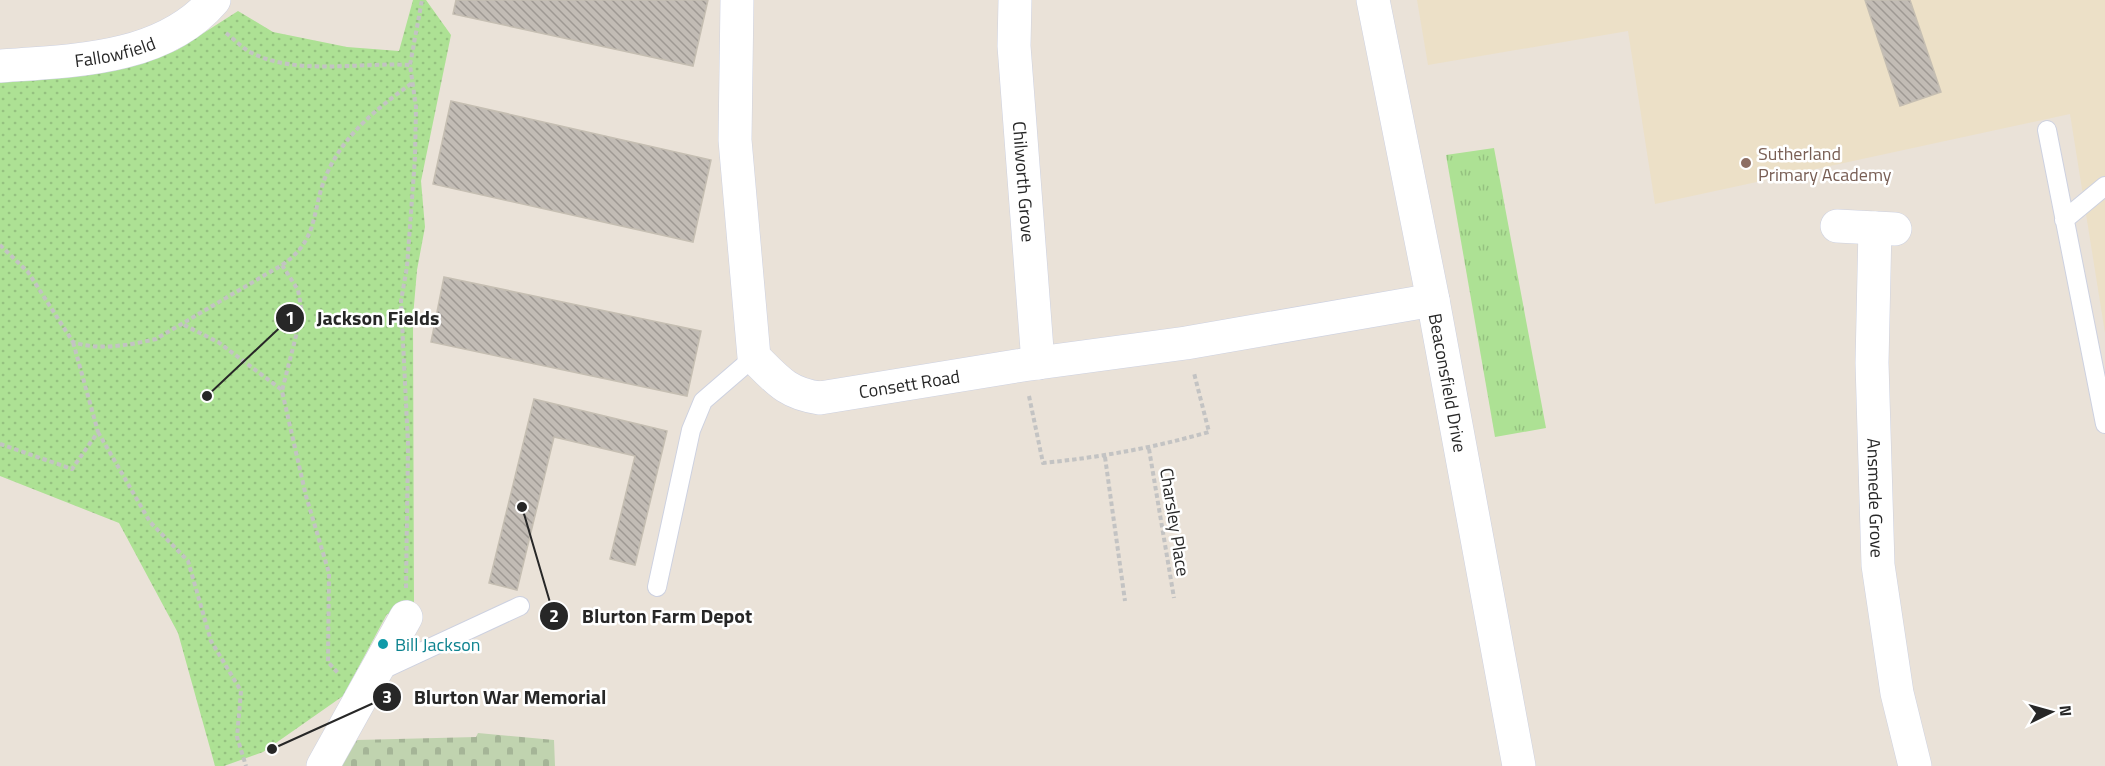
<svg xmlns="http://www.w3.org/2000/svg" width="2105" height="766" viewBox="0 0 2105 766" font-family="'Titillium Web',sans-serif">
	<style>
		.education { fill: #ece0c7 }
		.grass { fill: url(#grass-tufts) }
		.cemetery { fill: url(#cemetery-stones) }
		.park { fill: url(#park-dots) }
		.building { fill: url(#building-back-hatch); stroke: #c5beb2; stroke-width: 1.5 }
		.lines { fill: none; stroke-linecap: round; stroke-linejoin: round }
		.lane-casing { stroke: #cdd1e0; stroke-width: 20 }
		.street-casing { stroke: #cdd1e0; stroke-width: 34 }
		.secondary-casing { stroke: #cdd1e0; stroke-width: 34 }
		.path { stroke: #c3c3c3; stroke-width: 4; stroke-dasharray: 4.5 3; stroke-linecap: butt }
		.lane { stroke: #fff; stroke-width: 18 }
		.street { stroke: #fff; stroke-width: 33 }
		.secondary { stroke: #fff; stroke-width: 33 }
		.education-dot { fill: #8d6e63; stroke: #fff; stroke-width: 2 }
		.culture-dot { fill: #0f9aa8; stroke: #fff; stroke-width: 2 }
		.labels { text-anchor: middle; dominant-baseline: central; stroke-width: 5; stroke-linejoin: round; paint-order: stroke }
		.street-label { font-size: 18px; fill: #272727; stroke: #fff }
		.education-label { font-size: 18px; fill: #785e54; stroke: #fff; text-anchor: start }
		.culture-label { font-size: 18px; fill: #0d838f; stroke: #fff; text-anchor: start }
		.leader { fill: none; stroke: #272727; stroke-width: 2 }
		.callout-dot { fill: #272727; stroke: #fff; stroke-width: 2 }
		.mark-label { font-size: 18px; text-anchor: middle; font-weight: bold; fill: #fff }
		.callout-label { font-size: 20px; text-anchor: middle; font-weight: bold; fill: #272727; stroke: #fff; stroke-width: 5; stroke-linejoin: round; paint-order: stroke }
	</style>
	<defs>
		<pattern id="grass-tufts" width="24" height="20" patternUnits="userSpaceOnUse" patternTransform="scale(1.5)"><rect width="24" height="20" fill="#ade194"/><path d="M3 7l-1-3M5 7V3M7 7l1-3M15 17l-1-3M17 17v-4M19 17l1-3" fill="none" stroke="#95c180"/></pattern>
		<pattern id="cemetery-stones" width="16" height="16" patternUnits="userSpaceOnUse" patternTransform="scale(1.5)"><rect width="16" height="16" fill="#c0d3af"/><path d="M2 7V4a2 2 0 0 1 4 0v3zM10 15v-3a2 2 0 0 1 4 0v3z" fill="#a5b597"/></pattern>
		<pattern id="park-dots" width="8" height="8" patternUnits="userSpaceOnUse" patternTransform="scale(1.5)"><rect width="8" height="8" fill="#ade194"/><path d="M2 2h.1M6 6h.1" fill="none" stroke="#95c180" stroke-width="1.8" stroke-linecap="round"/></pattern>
		<pattern id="building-back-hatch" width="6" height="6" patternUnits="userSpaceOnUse" patternTransform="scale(1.5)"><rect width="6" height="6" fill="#c2bcb5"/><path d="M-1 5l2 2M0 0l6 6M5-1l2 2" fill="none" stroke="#9e9993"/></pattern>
	</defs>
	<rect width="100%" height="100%" fill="#eae2d8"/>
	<path class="education" d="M1417 0H2105V333L2070 114 1655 204 1628 31 1428 65Z"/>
	<path class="grass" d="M1494 148 1546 428 1495 437 1446 155Z"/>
	<path class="cemetery" d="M478 733 554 740 555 766H341L357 740 476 737Z"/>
	<path class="park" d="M413 0H426L451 35 421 181 425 227 417 270 413 317 414 608 406 617 387 614 343 696 263 752 224 766H215L178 633 119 523 0 476V74L142 63 177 50 238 11 273 32 347 47 399 51Z"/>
	<path class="building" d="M456 0H708L693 66 453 14Z
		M1865 0H1910L1941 92 1900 106Z
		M451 101 711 160 693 242 433 184Z
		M444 277 701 331 687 396 431 342Z
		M534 399 667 431 635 565 610 559 635 456 554 437 517 590 489 583Z"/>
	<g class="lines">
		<g class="lane-casing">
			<path id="lane" d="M2047 130 2105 424
				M2064 220 2105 186
				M657 587 691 430 703 401 754 357
				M380 671 520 606"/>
		</g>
		<g class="street-casing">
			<g id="street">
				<path id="s1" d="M737 0 735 140 754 357C776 379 787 394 820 398L1023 365 1186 343 1433 300"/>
				<path id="s2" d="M1015 0 1014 46 1038 363"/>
				<path id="s3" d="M0 66C73 61 163 60 214 0"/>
				<path d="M1837 226 1895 229"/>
				<path id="s4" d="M1875 228 1872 363 1878 565 1897 693 1915 766"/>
				<path d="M323 766 406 617"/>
			</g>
		</g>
		<g class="secondary-casing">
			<g id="secondary">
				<path id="s5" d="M1373 0 1433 300 1519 766"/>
			</g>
		</g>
		<path class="path" d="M226 33C234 39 243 49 252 53 298 76 359 62 410 65
			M0 245 28 272 73 342C98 351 130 345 156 339L282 265 298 290 302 312 282 391 306 496 329 573 328 662 338 673
			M282 265C322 238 310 207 329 169 347 132 379 107 412 83
			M184 325 218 342 282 390
			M1029 396 1043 463C1102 457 1152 448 1209 432L1194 373
			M98 432 150 522 188 561 211 641 241 691 237 737 246 766
			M0 444 72 469 98 432 73 342
			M1149 449 1174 598
			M1105 457 1125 601
			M406 588 408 444 401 301 407 267 415 158 416 107 410 65 422 0"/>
		<use href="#lane" class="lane"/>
		<use href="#street" class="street"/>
		<use href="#secondary" class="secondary"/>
	</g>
	<circle class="education-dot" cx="1746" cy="163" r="6"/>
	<circle class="culture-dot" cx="383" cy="644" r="6"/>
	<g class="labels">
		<g class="street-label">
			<text stroke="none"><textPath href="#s3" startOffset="116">Fallowfield</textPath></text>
			<text stroke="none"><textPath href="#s2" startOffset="182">Chilworth Grove</textPath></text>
			<text stroke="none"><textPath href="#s1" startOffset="528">Consett Road</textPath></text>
			<text stroke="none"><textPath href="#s5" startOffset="390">Beaconsfield Drive</textPath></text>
			<text stroke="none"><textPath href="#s4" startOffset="270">Ansmede Grove</textPath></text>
			<text transform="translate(1175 522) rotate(81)">Charsley Place</text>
		</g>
		<g class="education-label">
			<text x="1758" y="153">Sutherland<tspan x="1758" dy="21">Primary Academy</tspan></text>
		</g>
		<g class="culture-label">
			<text x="395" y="644">Bill Jackson</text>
		</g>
	</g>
	<path class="leader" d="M207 396L290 318M522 507L554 616M272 749L387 697"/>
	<g class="callout-dot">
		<circle cx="207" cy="396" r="6"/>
		<circle cx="522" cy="507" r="6"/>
		<circle cx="272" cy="749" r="6"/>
		<circle cx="290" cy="318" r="15"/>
		<circle cx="554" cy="616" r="15"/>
		<circle cx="387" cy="697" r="15"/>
	</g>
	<g class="mark-label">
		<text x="290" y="324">1</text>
		<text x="554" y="622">2</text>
		<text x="387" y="703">3</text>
	</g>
	<g class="callout-label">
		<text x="378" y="325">Jackson Fields</text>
		<text x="667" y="623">Blurton Farm Depot</text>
		<text x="510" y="704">Blurton War Memorial</text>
	</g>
	<g transform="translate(2051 712) rotate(85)" stroke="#ffffff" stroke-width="4.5" paint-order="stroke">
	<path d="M0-4.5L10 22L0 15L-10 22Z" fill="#272727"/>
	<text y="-9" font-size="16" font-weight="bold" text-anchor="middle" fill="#272727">N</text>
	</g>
</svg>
